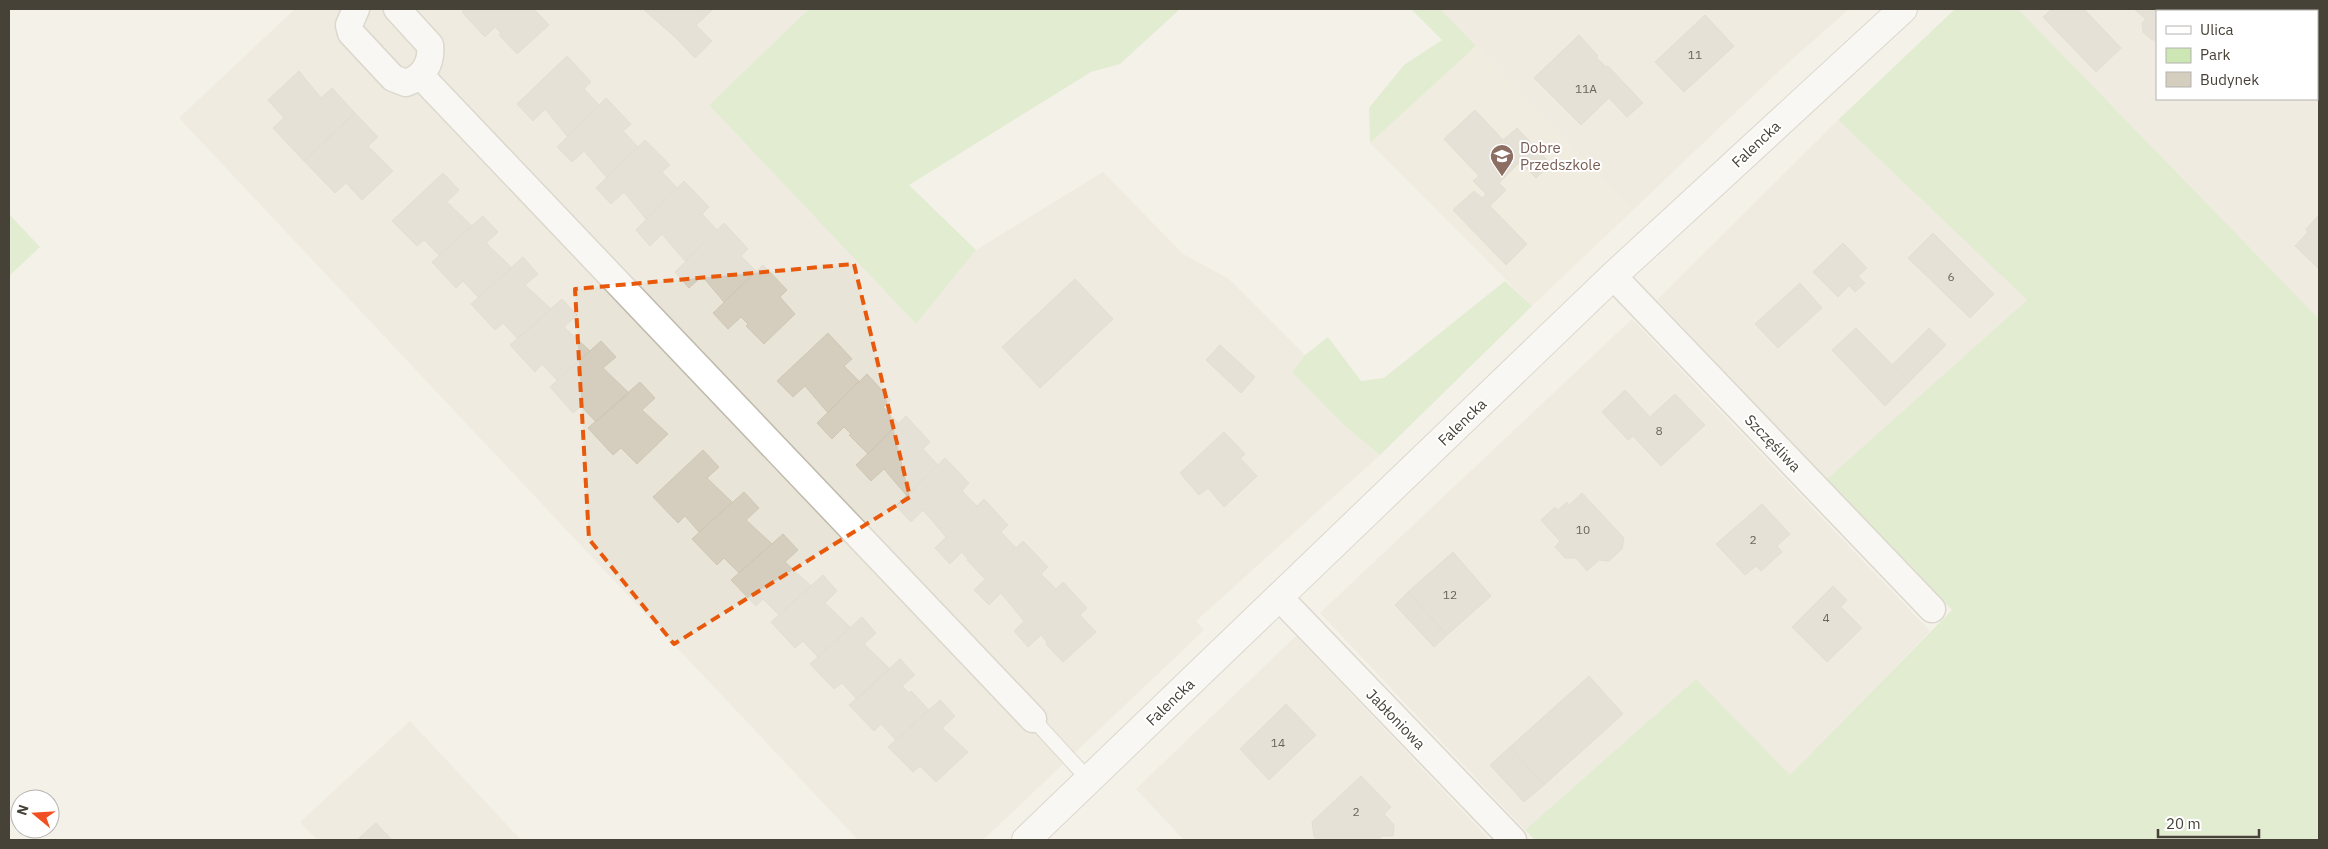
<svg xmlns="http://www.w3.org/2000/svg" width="2328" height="849" viewBox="0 0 2328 849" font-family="'IBM Plex Sans',sans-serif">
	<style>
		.residential { fill: #e8e4d7; fill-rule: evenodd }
		.education { fill: #ece7d4 }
		.green { fill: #cce6b4 }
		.building { fill: #d5cebf; stroke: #d0c6b2 }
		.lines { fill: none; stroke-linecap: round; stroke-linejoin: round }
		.service-casing { stroke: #bfbaac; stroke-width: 16 }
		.minor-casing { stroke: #bfbaac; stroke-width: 29 }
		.tertiary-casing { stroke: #bfbaac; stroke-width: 30 }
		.service { stroke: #fff; stroke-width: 14 }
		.minor { stroke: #fff; stroke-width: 26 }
		.tertiary { stroke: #fff; stroke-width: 28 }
		.marked { fill: none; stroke: #e8590c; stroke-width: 4; stroke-dasharray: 10 6; stroke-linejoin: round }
		.labels { text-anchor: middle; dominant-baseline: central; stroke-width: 4; stroke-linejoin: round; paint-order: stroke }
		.number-label { font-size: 12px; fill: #6a655a }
		.street-label { font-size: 15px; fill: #474238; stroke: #fff }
		.education-label { font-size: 15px; fill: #785e54; stroke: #fff; text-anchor: start }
	</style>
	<rect width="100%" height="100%" fill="#f4f1e9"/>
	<path class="residential" d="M295 9H809L709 105 916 324 976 250 1103 172 1183 254 1229 279 1305 355 1292 372 1345 426 1380 455 1196 621 1204 630 983 840H858L179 118Z
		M1440 9H1849L1780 70 1633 210Z
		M2018 9H2319V319ZM2157 11H2317V99H2157Z
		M1838 120 2027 300 1827 479 1657 300Z
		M1632 319 1930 631 1790 776 1696 679 1525 830 1320 613Z
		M1296 636 1490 840H1184L1136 789Z
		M410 721 521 840H317L300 822Z"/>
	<path class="education" d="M1476 46 1633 210 1532 306 1370 143Z"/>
	<path class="green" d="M809 9H1180L1120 64 1091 72 909 185 976 250 916 324 709 105Z
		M1411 9H1440L1476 46 1370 143 1369 108 1404 65 1442 40Z
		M1955 9H2018L2319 319V840H1535L1525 830 1696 679 1790 775 1952 610 1827 479 2027 300 1838 120Z
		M9 214 40 247 9 276Z
		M1505 281 1532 306 1380 455 1345 426 1292 372 1305 355 1328 337 1361 381 1384 378Z"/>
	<path class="building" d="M465 9H534L549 25 517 54 499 35 501 33 495 27 485 37 462 12Z
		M643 9H699L706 16 696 25 712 41 695 58 676 38Z
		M699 9H713L706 16Z
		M2052 9H2084L2121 48 2096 72 2043 17Z
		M2134 9H2217L2220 11H2157V41L2151 39 2143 32 2142 23 2146 19Z
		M2295 9H2312L2315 11H2293Z
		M2317 13 2319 15V54L2317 57Z
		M1705 15 1734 46 1684 92 1655 62Z
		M1579 35 1598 56 1596 57 1606 67 1608 66 1643 103 1627 117 1609 98 1581 125 1534 78Z
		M567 56 591 82 584 89 599 105 567 136 545 109 533 121 517 104Z
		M299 71 321 98 332 88 355 113 304 161 273 128 284 118 268 100Z
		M606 98 631 124 623 131 638 147 607 178 584 151 572 162 557 147Z
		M1475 110 1503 140 1517 128 1551 164 1536 178 1520 162 1499 183 1506 190 1490 206 1527 244 1506 265 1453 210 1474 191 1482 198 1486 194 1473 181 1479 176 1444 139Z
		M355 113 378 137 368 146 393 171 362 200 346 183 335 193 304 161Z
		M645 140 670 165 662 172 677 188 646 219 624 192 611 204 596 188Z
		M443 173 459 190 447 202 472 226 439 255 424 240 417 246 392 221Z
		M684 181 709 207 702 214 717 230 685 261 662 234 650 246 636 230Z
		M2319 215V268H2318L2295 246 2308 232 2306 229Z
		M483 216 498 232 486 243 512 268 478 297 463 281 456 288 432 262Z
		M724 223 748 249 741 256 756 271 724 302 702 276 689 288 675 272Z
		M1933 233 1994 294 1970 318 1908 258Z
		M1843 243 1867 268 1858 276 1865 283 1855 292 1849 286 1838 297 1813 272Z
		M523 257 538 274 525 285 551 309 518 339 503 323 495 330 471 304Z
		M763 265 787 290 780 297 795 314 764 344 746 326 748 324 741 317 728 329 713 313Z
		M1075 279 1113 319 1040 388 1002 347Z
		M1800 283 1822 308 1778 348 1755 324Z
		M562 299 577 315 564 327 590 351 557 380 542 364 535 372 510 345Z
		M1856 328 1909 382 1885 406 1832 350Z
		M1929 328 1946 345 1909 382 1892 365Z
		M828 333 852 359 844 366 859 381 828 413 805 386 793 397 777 381Z
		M601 341 616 357 603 368 629 393 596 422 581 406 573 413 550 387Z
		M1220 345 1255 377 1241 393 1206 360Z
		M867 374 891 400 883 407 898 423 868 454 849 435 851 434 844 427 832 439 817 423Z
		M640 382 655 398 642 410 668 434 637 464 621 448 613 455 588 428Z
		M1625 390 1650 417 1675 394 1705 425 1661 466 1633 436 1628 440 1602 412Z
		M906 416 930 442 923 449 938 465 907 496 884 469 871 481 856 465Z
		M1224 432 1245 454 1240 458 1257 476 1224 507 1208 488 1199 495 1180 473Z
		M703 450 719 467 707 478 732 502 699 532 685 516 678 523 653 497Z
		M945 458 969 483 962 491 977 506 946 537 923 510 911 522 896 506Z
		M744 492 759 508 746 520 772 544 739 573 724 558 717 565 692 539Z
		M1582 493 1624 538 1622 549 1609 561 1599 560 1587 571 1576 558H1565L1555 547 1560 541 1541 520 1555 507 1558 510 1567 502 1569 505Z
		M984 499 1008 525 1001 532 1016 548 985 579 967 560 968 559 962 552 950 564 935 548Z
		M1762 504 1790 534 1777 546 1782 552 1761 571 1756 566 1745 575 1716 544Z
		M783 534 798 550 785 562 811 586 779 615 763 599 756 606 731 580Z
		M1023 541 1048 567 1041 574 1056 589 1024 621 1001 593 989 605 974 590Z
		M1453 552 1491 596 1447 635 1408 592Z
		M823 575 837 591 825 603 850 627 818 657 803 641 795 648 771 622Z
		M1063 582 1087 608 1080 615 1096 632 1063 662 1046 644 1047 642 1041 635 1028 647 1014 631Z
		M1833 586 1847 600 1841 607 1862 628 1827 662 1792 627Z
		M1408 592 1447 635 1434 647 1395 605Z
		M862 617 876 633 864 644 890 669 857 699 842 683 834 689 810 664Z
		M900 659 915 675 902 686 909 693 911 691 929 710 896 740 881 724 874 731 849 705Z
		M1589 676 1623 714 1544 785 1510 747Z
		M940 700 955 716 942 728 968 752 936 782 920 766 913 772 888 747Z
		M1286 704 1316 735 1269 780 1240 749Z
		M1510 747 1544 785 1524 802 1490 765Z
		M1361 776 1391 807 1384 814 1394 825 1393 836H1382L1378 840H1317L1314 837 1312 822Z
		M376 823 392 840H357Z"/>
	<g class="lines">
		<g class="service-casing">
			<path id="service" d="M1033 719 1089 780"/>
		</g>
		<g class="minor-casing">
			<path id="minor" d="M356 9 349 25 351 33 393 78 406 83C424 77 432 63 430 45L397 9
				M420 75 1033 719
				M1613 276 1932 609
				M1279 597 1513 840"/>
		</g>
		<g class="tertiary-casing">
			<path id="tertiary" d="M1026 840 1613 276 1903 9"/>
		</g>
		<use href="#service" class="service"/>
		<use href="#minor" class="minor"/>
		<use href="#tertiary" class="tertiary"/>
	</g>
	<path d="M0 0H2328V849H0ZM854 264 910 497 674 644 589 539 575 289Z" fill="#f4f1e9" fill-opacity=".55" fill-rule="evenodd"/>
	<path class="marked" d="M854 264 910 497 674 644 589 539 575 289Z"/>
	<defs>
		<g id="school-pin" transform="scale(1.25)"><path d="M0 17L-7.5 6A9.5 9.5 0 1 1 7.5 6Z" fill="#8d6e63" stroke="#fff"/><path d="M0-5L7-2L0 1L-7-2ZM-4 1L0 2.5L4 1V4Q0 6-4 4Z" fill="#fff"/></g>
	</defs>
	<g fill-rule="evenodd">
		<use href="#school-pin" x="1502" y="156"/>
	</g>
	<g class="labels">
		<g class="number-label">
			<text x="1695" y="54">11</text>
			<text x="1586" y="88">11A</text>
			<text x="1951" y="276">6</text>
			<text x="1659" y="430">8</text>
			<text x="1583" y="529">10</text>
			<text x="1753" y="539">2</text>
			<text x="1450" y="594">12</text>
			<text x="1826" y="617">4</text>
			<text x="1278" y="742">14</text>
			<text x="1356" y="811">2</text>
		</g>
		<g class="street-label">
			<text transform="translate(1756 144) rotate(-43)">Falencka</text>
			<text transform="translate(1462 422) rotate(-44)">Falencka</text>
			<text transform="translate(1773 443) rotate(46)">Szczęśliwa</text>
			<text transform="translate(1170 702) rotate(-44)">Falencka</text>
			<text transform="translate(1396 719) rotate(46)">Jabłoniowa</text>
		</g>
		<g class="education-label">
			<text x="1520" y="147">Dobre<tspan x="1520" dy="17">Przedszkole</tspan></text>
		</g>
	</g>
	<rect width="2328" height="849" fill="none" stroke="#474238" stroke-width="20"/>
	<rect x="2156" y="10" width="162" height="90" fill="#ffffff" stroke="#b5b3af"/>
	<rect x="2166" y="26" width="25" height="8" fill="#ffffff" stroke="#b5b3af"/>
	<text x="2200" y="35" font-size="15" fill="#474238">Ulica</text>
	<rect x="2166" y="48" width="25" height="15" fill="#cce6b4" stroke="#b5b3af"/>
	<text x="2200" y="60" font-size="15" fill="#474238">Park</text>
	<rect x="2166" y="72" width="25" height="15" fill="#d5cebf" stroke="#b5b3af"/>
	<text x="2200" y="85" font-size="15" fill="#474238">Budynek</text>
	<g transform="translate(35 814) rotate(288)"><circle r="24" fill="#ffffff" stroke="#b5b3af"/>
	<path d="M0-4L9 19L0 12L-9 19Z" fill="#f25022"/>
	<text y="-8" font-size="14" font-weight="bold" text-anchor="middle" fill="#474238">N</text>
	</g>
	<path d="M2158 829v8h101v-8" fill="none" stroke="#474238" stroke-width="2.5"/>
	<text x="2166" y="829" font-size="15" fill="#474238" stroke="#ffffff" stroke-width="4" paint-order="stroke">20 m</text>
</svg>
